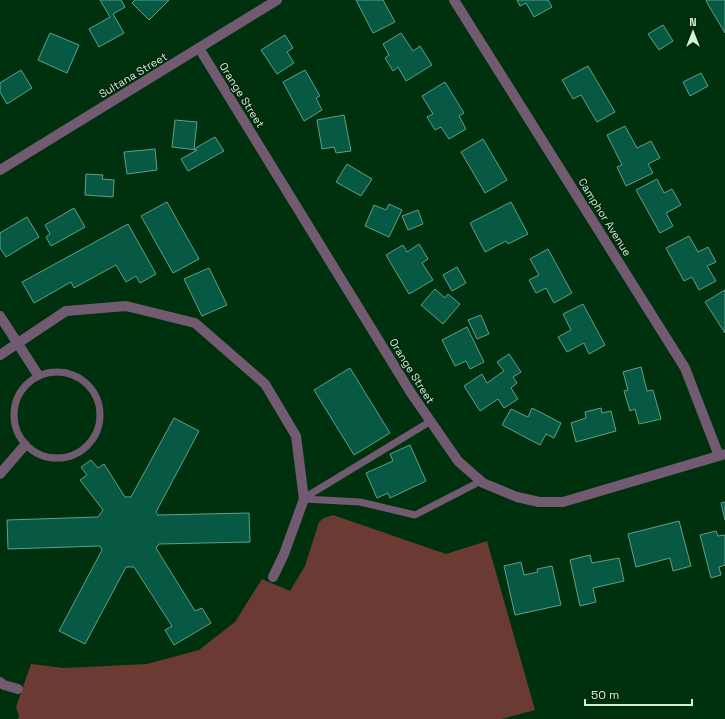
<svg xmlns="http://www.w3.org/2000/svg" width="725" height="719" viewBox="0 0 725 719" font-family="'Space Grotesk',sans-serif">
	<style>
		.green { fill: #6b3a33 }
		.building { fill: #085944; stroke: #5ca189 }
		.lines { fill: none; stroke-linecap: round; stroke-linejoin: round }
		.service { stroke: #725a70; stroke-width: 7 }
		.minor { stroke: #725a70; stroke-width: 10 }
		.tertiary { stroke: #725a70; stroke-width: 10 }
		.labels { text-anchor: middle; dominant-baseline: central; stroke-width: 3; stroke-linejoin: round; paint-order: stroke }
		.street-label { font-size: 11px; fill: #d5efd9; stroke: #01250b }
	</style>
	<rect width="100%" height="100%" fill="#00310f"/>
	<path class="green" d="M333 515 446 554 487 541 535 710 502 719H18L19 716 16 707 31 664 64 668 147 664 199 650 235 622 262 579 290 591 305 566 319 522 324 518Z"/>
	<path class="building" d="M100 0H121L125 7 113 14 124 33 99 47 89 29 110 17Z
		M135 0H169L149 20 132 3Z
		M356 0H383L395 22 373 33Z
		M517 0H548L552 7 534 17 526 3 520 6Z
		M707 0H725V33L706 1Z
		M663 25 673 41 659 50 648 34Z
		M50 33 79 45 67 73 38 60Z
		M401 33 413 51 420 46 432 65 406 81 398 67 393 71 385 58 389 55 383 44Z
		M285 35 293 48 287 52 294 63 277 74 261 50Z
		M588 66 615 112 597 122 581 95 573 99 562 80Z
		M21 70 32 88 7 104 0 92V83Z
		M305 70 320 96 316 98 322 110 304 121 283 82Z
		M701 73 708 86 690 96 683 82Z
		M445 82 464 113 459 116 466 129 449 139 441 127 435 130 427 117 433 114 422 96Z
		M344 115 351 151 336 153 334 147 322 149 317 120Z
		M175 120 197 122 194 149 215 137 224 151 188 171 181 159 197 150 172 147Z
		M625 126 637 148 651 141 660 158 648 164 653 173 626 186 617 167 622 165 607 135Z
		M483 139 507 180 485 193 461 152Z
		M155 149 157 170 127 174 124 152Z
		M347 164 372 179 361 196 336 182Z
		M86 174 103 175 102 179 114 180 113 197 85 195Z
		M657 179 664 193 672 189 681 205 666 213 673 226 660 233 636 190Z
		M167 202 199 259 173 273 141 216Z
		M511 202 528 234 508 244 506 241 485 252 470 223Z
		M389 204 402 210 389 237 365 226 374 205 386 210Z
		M74 208 85 227 51 246 46 237 50 234 45 225Z
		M418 210 423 224 408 230 402 216Z
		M27 217 39 237 6 257 0 248V233Z
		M128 224 156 274 140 283 136 276 126 282 116 265 74 288 71 282 34 303 22 282Z
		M689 236 698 252 708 247 716 262 707 266 716 281 699 290 692 277 684 281 666 248Z
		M419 244 428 259 422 263 433 280 409 294 386 255 403 245 407 252Z
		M548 249 572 293 554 303 546 288 536 293 529 280 539 275 530 259Z
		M457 267 466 283 452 291 443 275Z
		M209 268 227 305 202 316 184 279Z
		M435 289 445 298 448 294 460 304 443 324 421 305Z
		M725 290V333L705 302Z
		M583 304 605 345 589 354 584 343 567 352 558 337 571 330 563 314Z
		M481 315 489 334 477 339 468 320Z
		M467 327 484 362 470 369 466 361 455 366 442 340Z
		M509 354 521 372 513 377 517 383 511 388 518 399 504 408 498 399 480 411 464 386 482 374 487 383 504 371 497 362Z
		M641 367 647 391 653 390 661 419 639 424 635 409 630 411 624 391 628 390 623 372Z
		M350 368 390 433 354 455 314 390Z
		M532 408 561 423 554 438 546 434 540 445 502 425 511 409 528 417Z
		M601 408 602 413 611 411 616 431 576 442 571 423 586 418 585 412Z
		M174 418 199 431 156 512 158 515 249 513 250 542 159 544 156 548 195 611 202 608 211 623 174 645 165 630 172 626 134 567H126L85 644 59 631 102 550 100 546 8 549 7 520 98 517 103 510 80 480 87 475 81 467 91 460 98 468 104 464 125 497H131Z
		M410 445 426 481 390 498 388 493 377 498 366 473 393 461 390 454Z
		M725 502V520L721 503Z
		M679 521 691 566 673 571 670 558 636 567 628 534Z
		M716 531 718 536 725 535V565L719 567 721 575 711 578 700 535Z
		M590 555 592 563 619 558 624 581 593 588 596 602 580 606 570 560Z
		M521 562 524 575 538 572 537 569 552 566 561 605 515 615 504 566Z"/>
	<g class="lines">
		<path class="service" d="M14 415a43 43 0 1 1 86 0a43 43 0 1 1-86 0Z
			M304 498 431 421
			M304 499 360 502 415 515 481 481"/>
		<path class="minor" d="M454 0 685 368 719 456
			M199 48 411 393 458 461 483 483 517 497 539 502H563L725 454
			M0 316 38 375
			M0 355 66 311 126 306 195 323 265 384 296 436 304 499 284 554 273 577
			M0 474 25 445
			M0 682 4 685 18 689"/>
		<path class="tertiary" d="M0 170 277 0"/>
	</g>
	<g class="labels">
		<g class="street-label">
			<text transform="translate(133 75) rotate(-31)">Sultana Street</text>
			<text transform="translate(242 95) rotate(58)">Orange Street</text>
			<text transform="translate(605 217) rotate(58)">Camphor Avenue</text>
			<text transform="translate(412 371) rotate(58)">Orange Street</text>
		</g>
	</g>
	<g transform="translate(693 32)" stroke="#01250b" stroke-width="3" paint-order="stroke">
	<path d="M0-3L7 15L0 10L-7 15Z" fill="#d5efd9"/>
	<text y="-6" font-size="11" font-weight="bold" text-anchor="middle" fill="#d5efd9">N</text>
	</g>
	<path d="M585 699v6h107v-6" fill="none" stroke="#d5efd9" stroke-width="2"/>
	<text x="591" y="699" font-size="12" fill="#d5efd9" stroke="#01250b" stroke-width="3" paint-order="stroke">50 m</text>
</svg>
